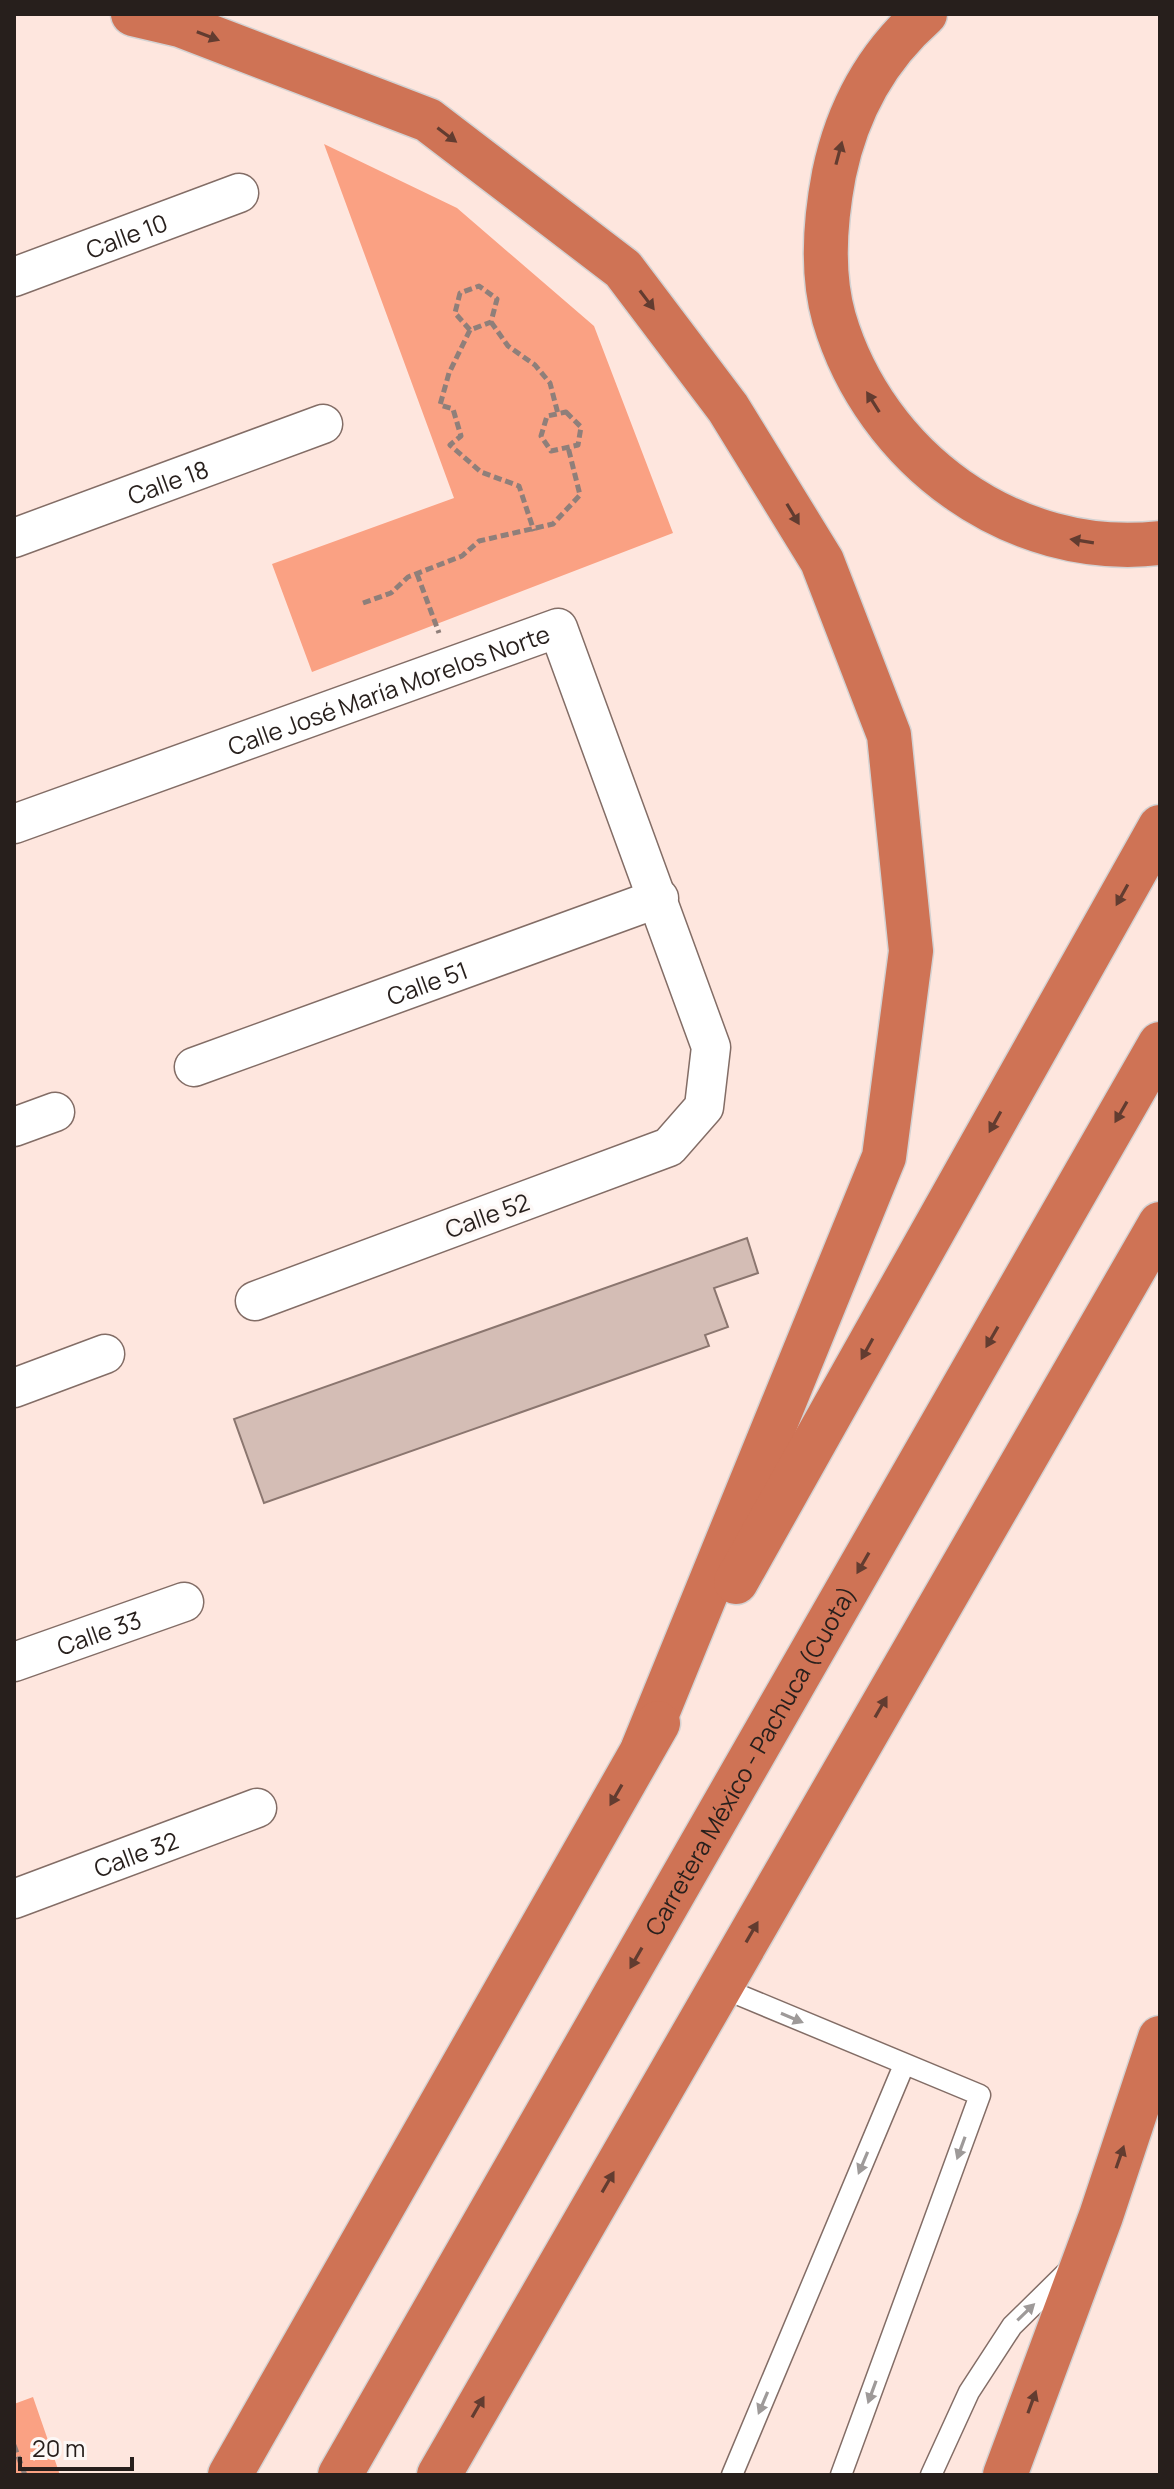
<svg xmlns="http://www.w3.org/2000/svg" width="1174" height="2489" viewBox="0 0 1174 2489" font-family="Manrope,sans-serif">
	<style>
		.green { fill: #faa183 }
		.building { fill: #d4bdb5; stroke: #8b766f; stroke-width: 2 }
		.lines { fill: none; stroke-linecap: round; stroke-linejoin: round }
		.service-casing { stroke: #836d66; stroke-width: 23 }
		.minor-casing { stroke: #836d66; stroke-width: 41 }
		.motorway-casing { stroke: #d4d2d2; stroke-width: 47 }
		.path { stroke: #8f7f7a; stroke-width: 5; stroke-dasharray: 8 4; stroke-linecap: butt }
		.service { stroke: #fff; stroke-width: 20 }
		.minor { stroke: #fff; stroke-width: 38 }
		.motorway { stroke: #cf7355; stroke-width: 44 }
		.oneway { fill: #623c30 }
		.oneway2 { fill: #9e9a99 }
		.labels { text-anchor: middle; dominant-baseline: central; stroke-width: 7; stroke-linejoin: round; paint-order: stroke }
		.street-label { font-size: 24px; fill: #271f1c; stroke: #fdf8f6 }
	</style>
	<rect width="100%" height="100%" fill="#fee6de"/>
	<path class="green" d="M324 144 457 208 594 326 673 533 312 672 272 564 454 498Z
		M33 2397 60 2475H14V2404Z"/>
	<path class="building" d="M747 1238 758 1273 714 1288 728 1327 705 1335 709 1346 264 1503 234 1419Z"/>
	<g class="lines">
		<g class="service-casing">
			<path id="service" d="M720 1987 980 2095 841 2475
				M732 2475 904 2065
				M931 2475 969 2392 1012 2326 1070 2269"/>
		</g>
		<g class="minor-casing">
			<g id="minor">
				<path id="s1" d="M14 277 239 193"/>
				<path id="s2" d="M14 538 323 424"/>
				<path id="s3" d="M14 824 558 628 711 1047 704 1107 669 1147 255 1301"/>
				<path id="s4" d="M194 1067 659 898"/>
				<path d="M14 1127 55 1112"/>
				<path d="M14 1388 105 1354"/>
				<path id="s5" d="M14 1662 184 1602"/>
				<path id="s6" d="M14 1899 257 1808"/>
			</g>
		</g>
		<g class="motorway-casing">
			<g id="motorway">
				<path d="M133 14 180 25 428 120 623 269 728 408 822 561 889 735 911 951 884 1157 643 1748"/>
				<path d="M925 14C876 57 847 111 834 174 825 221 821 272 834 318 875 458 1013 560 1160 543"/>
				<path d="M736 1582 1160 827"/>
				<path d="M230 2475 658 1723"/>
				<path id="s7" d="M340 2475 1160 1044"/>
				<path d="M439 2475 1160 1224"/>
				<path d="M1005 2475 1101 2216 1160 2038"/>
			</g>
		</g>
		<path class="path" d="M491 322 508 346 535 365 550 383 558 414
			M470 330 455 313 460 293 479 286 497 299 491 322 470 330 449 373 440 405 453 409 461 436 450 445 481 472 519 486 534 531
			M566 412 581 427 578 445 551 451 541 436 547 416Z
			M417 574 439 633
			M363 603 391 593 408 577 462 556 479 541 553 524 580 495 568 447
			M14 2445 25 2475"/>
		<use href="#service" class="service"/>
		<use href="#minor" class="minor"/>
		<use href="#motorway" class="motorway"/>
	</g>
	<defs><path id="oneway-solid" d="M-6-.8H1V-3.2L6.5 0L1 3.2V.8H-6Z" transform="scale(2)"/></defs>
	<g class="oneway">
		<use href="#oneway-solid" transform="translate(208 36) rotate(21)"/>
		<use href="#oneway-solid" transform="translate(447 135) rotate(37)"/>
		<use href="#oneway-solid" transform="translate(839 153) rotate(-75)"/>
		<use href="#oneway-solid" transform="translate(647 300) rotate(53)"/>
		<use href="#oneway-solid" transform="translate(873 402) rotate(-122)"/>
		<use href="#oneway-solid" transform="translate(793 514) rotate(59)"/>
		<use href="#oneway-solid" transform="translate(1082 541) rotate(-171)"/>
		<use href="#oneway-solid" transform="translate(1122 895) rotate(119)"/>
		<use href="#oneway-solid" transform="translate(1121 1112) rotate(120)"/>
		<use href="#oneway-solid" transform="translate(995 1122) rotate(119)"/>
		<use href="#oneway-solid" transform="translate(992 1337) rotate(120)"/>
		<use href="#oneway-solid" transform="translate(867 1349) rotate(119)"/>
		<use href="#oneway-solid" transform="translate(863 1563) rotate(120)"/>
		<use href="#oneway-solid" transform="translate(881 1707) rotate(-60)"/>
		<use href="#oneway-solid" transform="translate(616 1795) rotate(120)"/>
		<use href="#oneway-solid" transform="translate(752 1932) rotate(-60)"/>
		<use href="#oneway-solid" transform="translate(636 1958) rotate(120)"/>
		<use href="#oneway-solid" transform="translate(1120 2157) rotate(-71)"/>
		<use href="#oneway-solid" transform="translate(608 2182) rotate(-60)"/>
		<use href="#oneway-solid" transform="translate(1032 2402) rotate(-70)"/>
		<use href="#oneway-solid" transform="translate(478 2407) rotate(-60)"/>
	</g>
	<g class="oneway2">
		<use href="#oneway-solid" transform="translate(792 2018) rotate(23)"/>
		<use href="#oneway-solid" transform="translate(961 2148) rotate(110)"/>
		<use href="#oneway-solid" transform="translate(863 2163) rotate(113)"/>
		<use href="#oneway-solid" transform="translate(1026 2312) rotate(-44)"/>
		<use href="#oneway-solid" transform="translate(872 2392) rotate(110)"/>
		<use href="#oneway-solid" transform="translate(763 2403) rotate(113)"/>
	</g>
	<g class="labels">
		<g class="street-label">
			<text stroke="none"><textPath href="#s1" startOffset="120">Calle 10</textPath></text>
			<text stroke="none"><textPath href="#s2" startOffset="164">Calle 18</textPath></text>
			<text stroke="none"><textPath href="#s3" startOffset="398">Calle José María Morelos Norte</textPath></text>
			<text stroke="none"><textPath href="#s4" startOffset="248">Calle 51</textPath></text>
			<text transform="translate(487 1215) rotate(-20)">Calle 52</text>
			<text stroke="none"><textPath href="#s5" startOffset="90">Calle 33</textPath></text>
			<text stroke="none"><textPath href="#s7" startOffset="824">Carretera México - Pachuca (Cuota)</textPath></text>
			<text stroke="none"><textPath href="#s6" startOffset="130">Calle 32</textPath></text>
		</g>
	</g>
	<rect width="1174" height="2489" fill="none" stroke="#271f1c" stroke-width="32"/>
	<path d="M20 2457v12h112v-12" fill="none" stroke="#271f1c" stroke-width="4"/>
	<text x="32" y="2457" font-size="24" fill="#271f1c" stroke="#fdf8f6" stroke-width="6" paint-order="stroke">20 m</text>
</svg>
